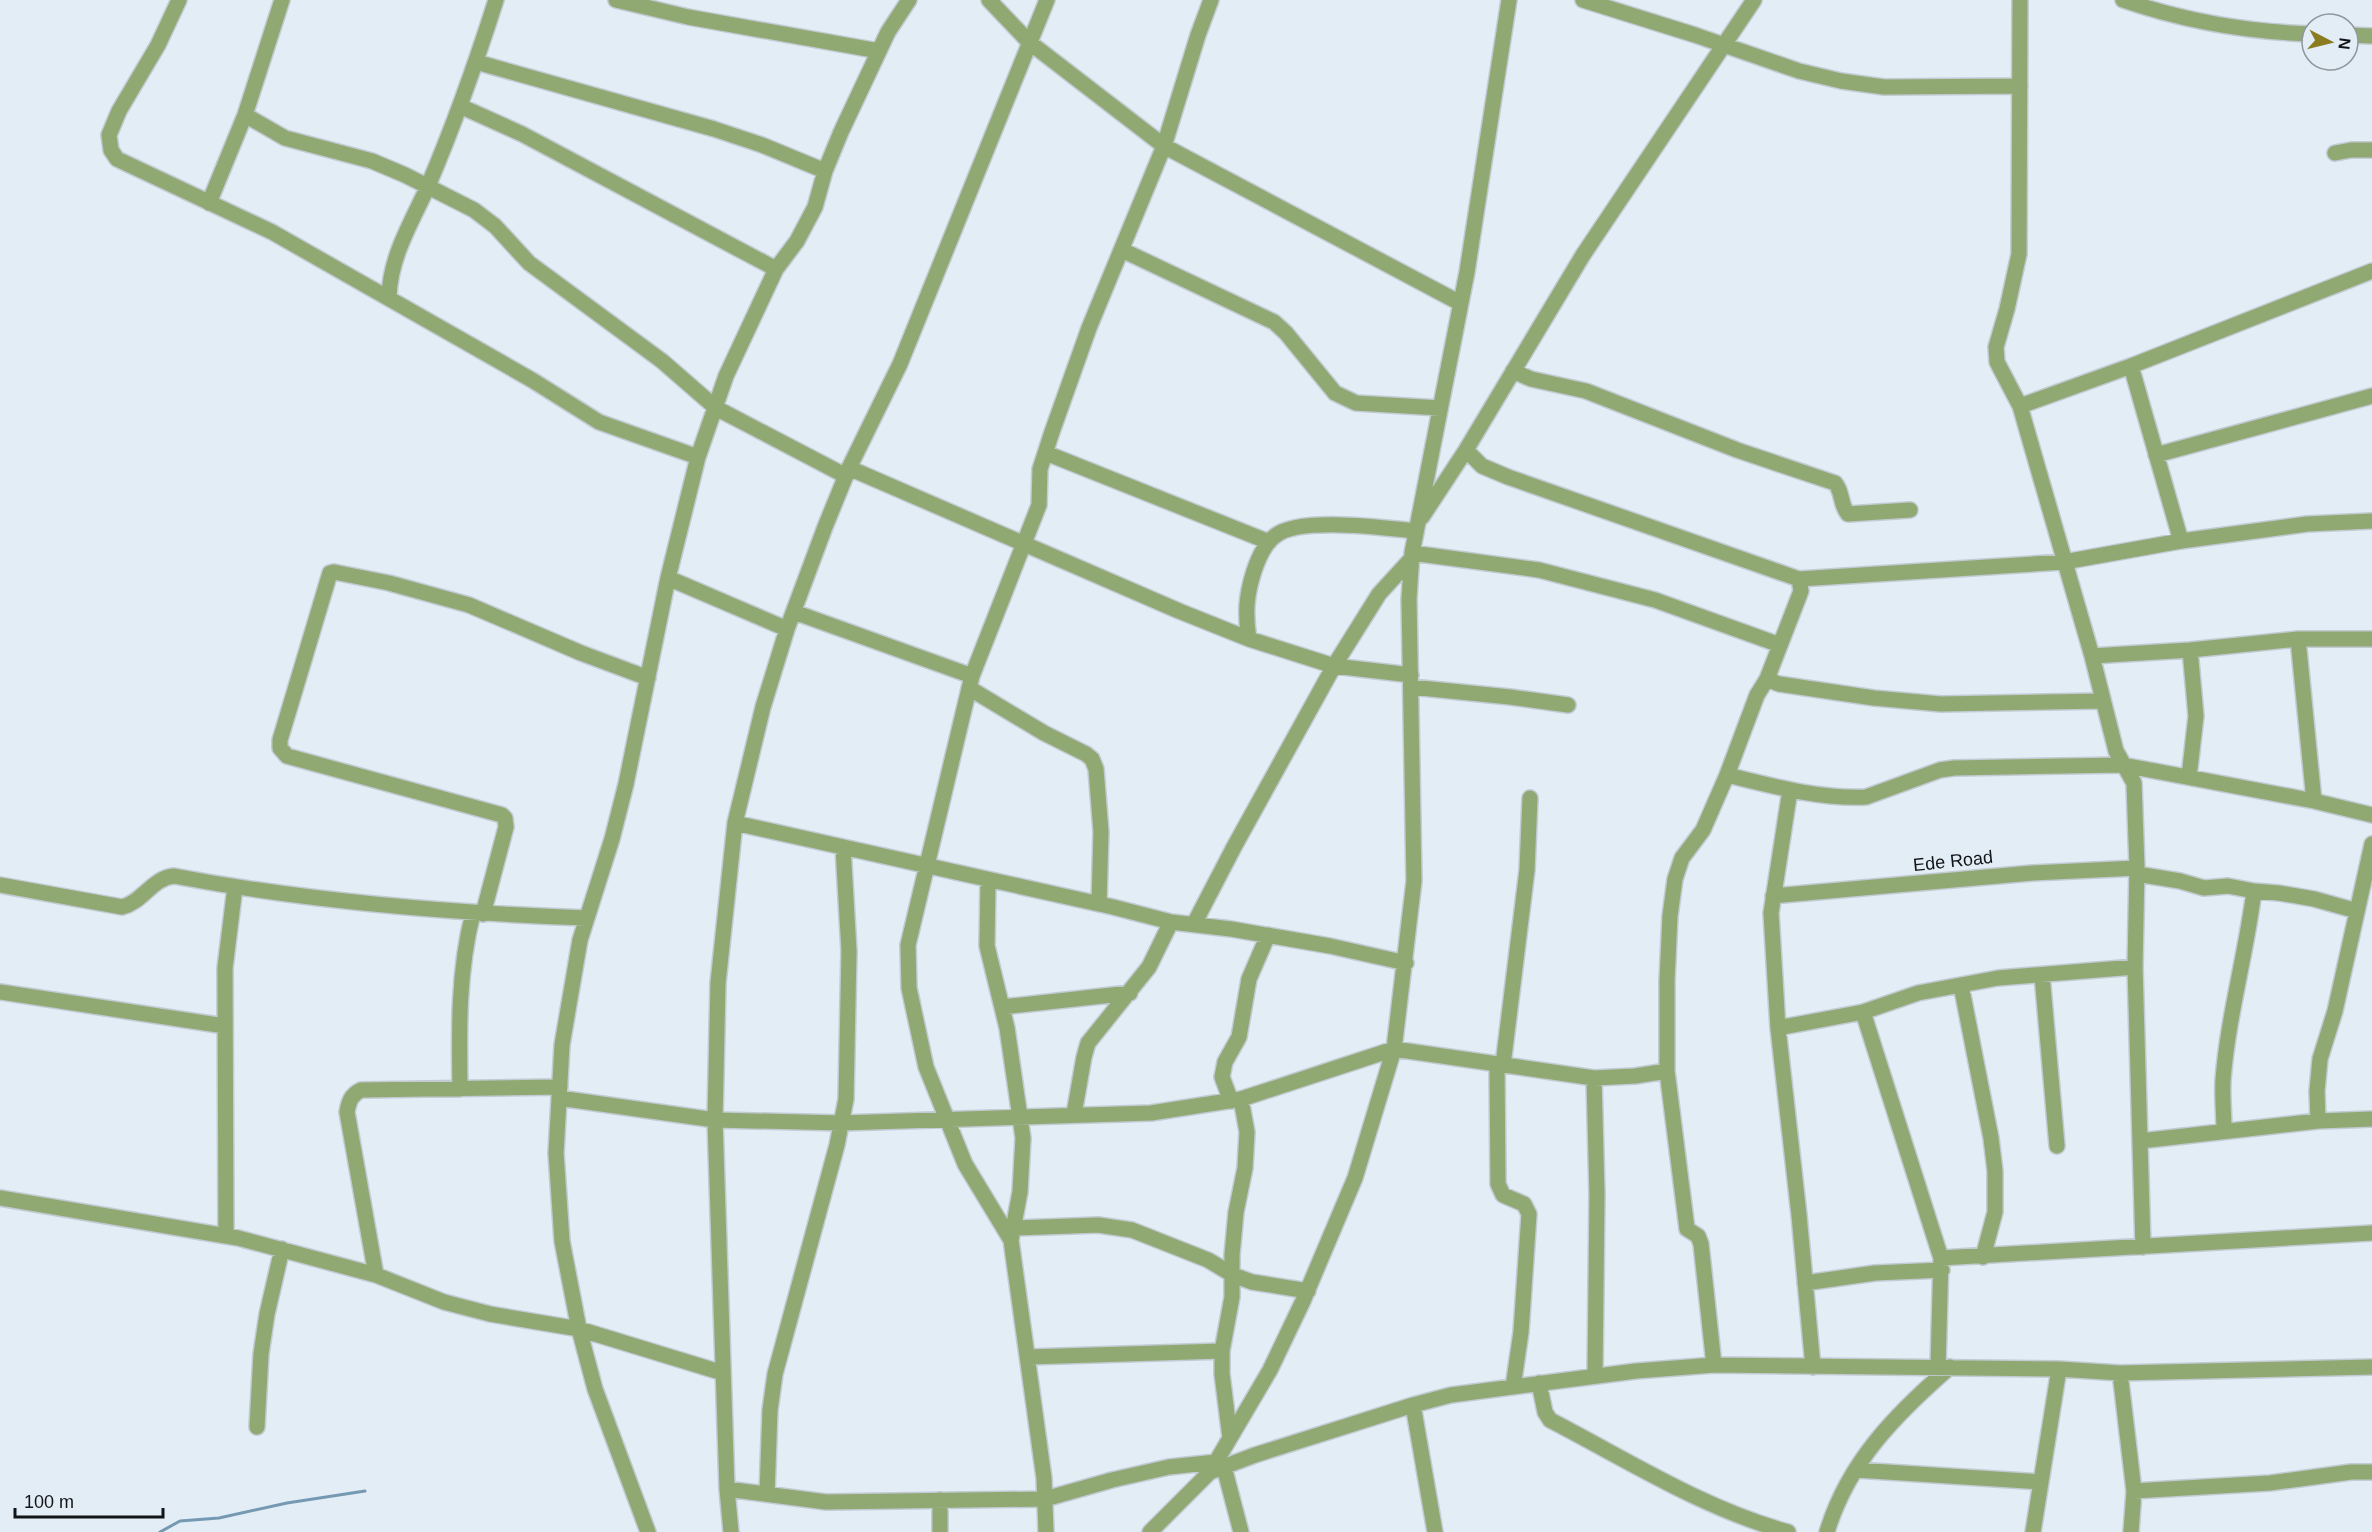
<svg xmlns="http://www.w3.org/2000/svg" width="2372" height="1532" viewBox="0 0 2372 1532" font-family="Arial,sans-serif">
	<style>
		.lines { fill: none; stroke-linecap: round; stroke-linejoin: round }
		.stream { stroke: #7599b2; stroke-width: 3 }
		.minor-casing { stroke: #c2cad2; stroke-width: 18 }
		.minor { stroke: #90a872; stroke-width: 15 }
		.labels { text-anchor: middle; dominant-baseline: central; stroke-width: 6; stroke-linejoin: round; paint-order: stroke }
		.street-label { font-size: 18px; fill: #121518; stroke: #e3edf6 }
	</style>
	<rect width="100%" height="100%" fill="#e3edf6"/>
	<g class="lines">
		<path class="stream" d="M160 1532 180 1521 219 1518 287 1503 365 1491"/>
		<g class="minor-casing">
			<path id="minor" d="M179 0 158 45 119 111 109 135 111 150 117 159 272 232 532 380 599 422 698 457
				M616 0 688 17 879 51
				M989 0 1029 42 1164 146 1460 303
				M1583 0 1695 35 1799 71 1841 81 1884 87 2020 86
				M2020 0 2019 254 2007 309 1996 347 1997 362 2020 406 2092 656 2116 751 2134 783 2137 868 2135 967 2143 1247
				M2123 0C2184 21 2247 32 2312 34
				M2348 35 2372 36
				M476 62 714 129 762 145 825 171
				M460 106 522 134 776 269
				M245 115 285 138 372 161 405 175 474 210 495 226 529 263 662 361 716 408 846 476
				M2335 153 2351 150H2372
				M209 203 245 115 282 0
				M1122 250 1274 322 1286 333 1335 393 1356 403 1440 408
				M389 297C390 256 412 222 428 186 454 125 476 63 496 0
				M2131 366 2181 541
				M1513 371 1531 379 1586 391 1737 450 1835 483C1843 492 1840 505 1848 514L1910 510
				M2020 406 2131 366 2372 271
				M1466 450 1482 466 1508 477 1799 579 2064 562 2181 541 2307 524 2372 521
				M1046 453 1269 542
				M2156 455 2372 396
				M849 468 1179 611 1249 639 1334 666 1411 675
				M1422 517 1466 450 1583 255 1754 0
				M1412 553 1539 570 1655 600 1780 645
				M668 578 787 629
				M794 612 972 676
				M1249 639C1245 614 1246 596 1254 571 1258 559 1264 544 1275 536 1298 516 1385 528 1416 531
				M2298 639 2314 801
				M2092 656 2190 650 2298 639H2372
				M1767 679 1779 684 1874 698 1941 704 2103 701
				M1411 687 1510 697 1568 705
				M969 688 1044 733 1086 754 1092 759 1096 769 1101 832 1099 904
				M1727 775C1772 786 1819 799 1866 797L1940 770 1954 768 2123 765 2314 801 2372 815
				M2189 777 2196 716 2190 650
				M1790 790 1771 913 1778 1028 1799 1215 1813 1367
				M735 823 1113 907 1171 922 1231 929 1330 946 1406 963
				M2137 874 2180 881 2204 888 2228 886 2254 891 2279 893 2314 899 2357 911
				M988 880 987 946 1007 1028 1023 1138 1020 1192 1011 1240
				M0 885 122 907C143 902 152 878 174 876 311 902 448 913 587 918
				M1773 896 2032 873 2137 868
				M483 914 506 827 505 818 502 815 287 756 280 748V740L330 573 334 572 389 583 469 605 581 653 648 678
				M1194 924 1234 847 1334 666 1379 594 1411 559
				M2042 975 2057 1146
				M1961 985 1991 1138 1995 1171V1212L1983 1257
				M0 992 225 1026
				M1002 1007 1130 993
				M1863 1012 1941 1258 1938 1367
				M1778 1028 1863 1012 1918 993 1998 978 2135 967
				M1497 1064 1498 1184 1503 1195 1524 1204 1529 1214 1521 1332 1513 1387
				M1503 1065 1527 870 1530 798
				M1594 1078 1597 1194 1595 1376
				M460 1089C459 1030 458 971 473 913
				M559 1098 715 1120 842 1123 1151 1113 1241 1099 1394 1049 1594 1078 1635 1076 1667 1071
				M1231 1101 1222 1077 1225 1062 1239 1037 1249 979 1268 935
				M1074 1114 1084 1057 1088 1043 1149 967 1171 922
				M2318 1121 2317 1091 2320 1059 2335 1011 2372 844
				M2224 1131C2224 1114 2222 1097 2223 1080 2228 1016 2246 955 2254 891
				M2140 1141 2318 1121 2372 1119
				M0 1198 238 1238 376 1275 444 1302 490 1314 579 1329 723 1373
				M1013 1228 1098 1225 1132 1230 1208 1260 1233 1275 1252 1282 1308 1291
				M226 1236 225 968 235 887
				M1941 1258 2372 1233
				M376 1275 347 1112C349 1101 351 1095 361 1090L560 1087
				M1805 1283 1875 1273 1942 1270
				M1028 1357 1222 1351
				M1714 1365 1701 1244 1698 1236 1687 1229 1667 1071V981L1670 916 1675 879 1682 858 1703 830 1727 775 1757 695 1767 679 1801 591 1799 579
				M2120 1373 2134 1491 2131 1532
				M1539 1383 1545 1412 1550 1420C1629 1461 1702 1508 1788 1532
				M1413 1405 1435 1532
				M257 1427 261 1354 267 1314 282 1249
				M1230 1438 1222 1374V1351L1232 1297V1255L1236 1212 1245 1168 1247 1132 1241 1099
				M1224 1467 1241 1532
				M1856 1470 2041 1482
				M1210 1472 1255 1455 1413 1405 1451 1395 1636 1371 1714 1365 2059 1369 2120 1373 2372 1367
				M727 1489 826 1502 1045 1499 1112 1480 1169 1467 1216 1462
				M2134 1491 2270 1483 2351 1472H2372
				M767 1494 770 1410 775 1374 837 1145 846 1099 849 951 843 847
				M940 1500V1532
				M648 1532 595 1389 579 1329 562 1241 556 1153 562 1045 580 940 612 839 626 784 668 578 698 457 726 376 776 269 797 241 815 207 825 171 841 132 888 32 909 0
				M731 1532 727 1489 715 1120 718 983 735 823 763 707 787 629 825 527 849 468 900 364 1047 0
				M1046 1532 1044 1478 1011 1240 965 1164 926 1067 909 988 908 945 972 676 1039 505 1040 469 1052 432 1089 328 1164 146 1198 35 1211 0
				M1150 1532 1210 1472 1270 1370 1303 1301 1355 1178 1394 1049 1414 881 1409 599 1412 553 1467 272 1509 0
				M1827 1532C1848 1462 1896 1414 1950 1367
				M2033 1532 2059 1369"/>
		</g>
		<use href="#minor" class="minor"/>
	</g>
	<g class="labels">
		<g class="street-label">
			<text transform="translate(1953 861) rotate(-6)">Ede Road</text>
		</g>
	</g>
	<g transform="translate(2330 42) rotate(97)"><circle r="28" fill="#e3edf6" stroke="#8f979d" stroke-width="1.5"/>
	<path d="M0-4.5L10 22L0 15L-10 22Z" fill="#8b7c22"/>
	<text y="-9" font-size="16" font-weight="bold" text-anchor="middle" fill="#121518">N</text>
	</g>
	<path d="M15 1508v9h148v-9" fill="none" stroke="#121518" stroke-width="3"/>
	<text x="24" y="1508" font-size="18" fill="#121518" stroke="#e3edf6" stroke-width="4.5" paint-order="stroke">100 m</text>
</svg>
